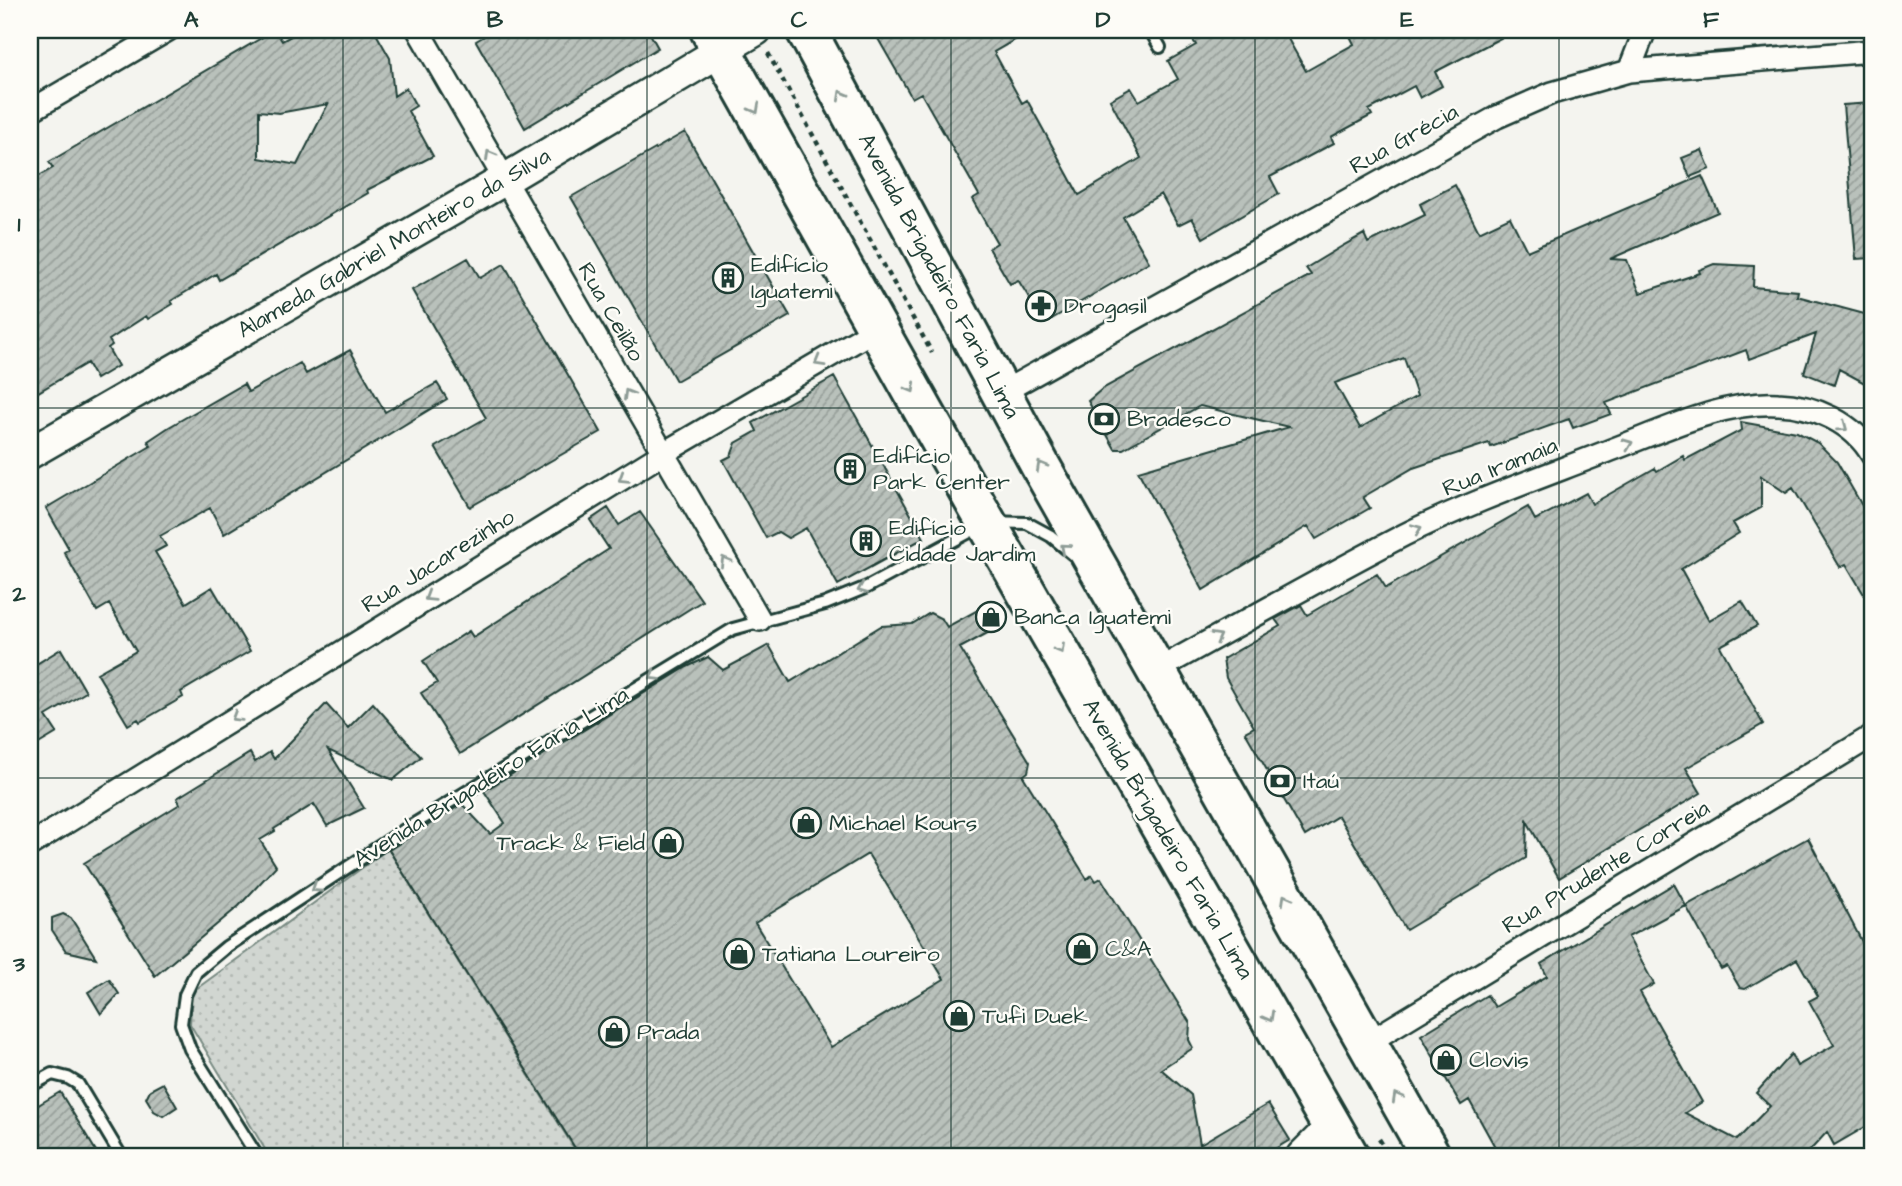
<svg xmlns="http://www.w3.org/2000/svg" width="1902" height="1186" viewBox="0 0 1902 1186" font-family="'Architects Daughter',sans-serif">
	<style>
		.garden { fill: url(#garden-dots); stroke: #788a82; stroke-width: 2 }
		.building { fill: url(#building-hatch); stroke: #1f3d34; stroke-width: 2; fill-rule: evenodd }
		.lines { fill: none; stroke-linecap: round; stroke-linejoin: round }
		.lane-casing { stroke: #1f3d34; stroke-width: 16 }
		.street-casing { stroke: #1f3d34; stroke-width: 26 }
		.secondary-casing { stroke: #1f3d34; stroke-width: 35 }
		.highway-casing { stroke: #1f3d34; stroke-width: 44 }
		.path { stroke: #1f3d34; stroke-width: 4.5; stroke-dasharray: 5 5; stroke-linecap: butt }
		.lane { stroke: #fdfcf7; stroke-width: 10 }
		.street { stroke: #fdfcf7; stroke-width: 21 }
		.secondary { stroke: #fdfcf7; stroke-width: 30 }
		.highway { stroke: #fdfcf7; stroke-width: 38 }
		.oneway { stroke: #8e9c96 }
		.grid { fill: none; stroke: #1f3d34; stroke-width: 2; stroke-opacity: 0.55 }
		.labels { text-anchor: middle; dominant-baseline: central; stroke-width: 5; stroke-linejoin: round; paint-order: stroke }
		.street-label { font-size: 23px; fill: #1f3d34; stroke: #fdfcf7 }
		.poi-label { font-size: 23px; fill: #1f3d34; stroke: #fdfcf7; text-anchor: start }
		.neatline { fill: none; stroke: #1f3d34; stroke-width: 2.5 }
		.grid-label { font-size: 23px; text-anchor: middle; font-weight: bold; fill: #1f3d34 }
	</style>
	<defs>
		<pattern id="garden-dots" width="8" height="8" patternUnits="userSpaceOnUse" patternTransform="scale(1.75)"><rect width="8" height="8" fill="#d1d6d1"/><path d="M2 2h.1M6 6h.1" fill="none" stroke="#b3b9b4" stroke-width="1.8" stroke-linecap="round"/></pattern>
		<pattern id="building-hatch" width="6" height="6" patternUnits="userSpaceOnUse" patternTransform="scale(1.75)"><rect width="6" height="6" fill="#b9c1bb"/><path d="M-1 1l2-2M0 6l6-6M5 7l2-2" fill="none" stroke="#969e99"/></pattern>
	</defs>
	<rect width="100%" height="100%" fill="#f4f4ef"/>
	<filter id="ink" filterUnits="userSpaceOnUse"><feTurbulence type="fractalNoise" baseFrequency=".0143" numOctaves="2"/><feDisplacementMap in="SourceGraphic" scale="14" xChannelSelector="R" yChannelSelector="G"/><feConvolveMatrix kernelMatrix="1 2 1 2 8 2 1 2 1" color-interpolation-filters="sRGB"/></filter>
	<g filter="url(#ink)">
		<path class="garden" d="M388 849 579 1156H269L190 1024 192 992Z"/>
		<path class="building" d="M275 30 282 41 302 30H374L390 58 394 96 406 88 416 106 408 111 433 156 367 190 368 193 219 280 216 274 171 301 173 304 148 319 146 316 109 340 112 345 108 348 118 366 96 379 87 363 30 397V181L53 168 49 162ZM328 104 297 165 259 158V111L279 113Z
			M495 30H648L658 48 525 128 476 41Z
			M873 30H1032L994 52 1022 103 1027 100 1079 195 1141 158 1110 100 1131 88 1139 101 1178 79 1168 61 1196 45 1186 30H1283L1306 71 1354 44 1347 30H1516L1435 72 1442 86 1420 98 1414 86 1369 110 1372 115 1331 137 1334 143 1270 177 1279 194 1203 238 1192 218 1178 225 1161 194 1123 217 1149 262 1045 323 1018 280 1010 284 989 248 997 243 972 199 979 195 921 93 912 98Z
			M1871 103 1872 258 1856 259 1843 105Z
			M685 132 790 316 676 381 571 197Z
			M1702 150 1710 169 1690 177 1682 158Z
			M1702 176 1718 212 1610 259 1627 260 1640 293 1700 273 1699 270 1714 264 1754 266 1753 287 1798 291 1797 296 1872 316V387L1839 369 1834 385 1804 373 1816 334 1749 359 1746 350 1606 403 1611 414 1573 428 1569 419 1491 447 1489 443 1413 468 1363 497 1370 508 1316 539 1308 526 1203 590 1138 471 1289 427 1200 406 1123 449H1115L1088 401 1102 389 1311 275 1306 268 1344 245 1364 234 1368 243 1425 215 1420 204 1455 185 1479 232 1510 217 1527 251ZM1404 358 1417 396 1360 428 1335 383Z
			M468 258 480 278 504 264 601 432 470 507 435 447 486 418 412 290Z
			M350 350 385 412 437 383 447 399 224 534 210 508 160 536 166 546 155 552 186 603 212 587 250 651 181 692 183 697 140 722 138 719 128 725 97 673 136 651 109 604 97 611 64 552 69 549 46 508 151 446 148 441 169 427 244 384 248 392 300 363 306 374Z
			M834 377 924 538 838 585 806 528 788 538 778 532 766 538 723 460 731 456 736 443 757 431 753 423Z
			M1741 422 1797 432 1818 443 1837 462 1872 523V608L1846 564 1840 567 1793 488 1786 493 1761 476V508L1733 523 1739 533 1681 569 1709 620 1742 601 1757 626 1720 646 1763 724 1686 768 1701 793 1559 878 1527 821 1526 858 1406 930 1338 816 1305 836 1245 732 1254 727 1226 678 1223 659 1280 626 1275 619 1301 605 1307 615 1377 574 1386 588 1528 507 1535 520 1586 493 1592 504 1655 468 1657 471 1683 456 1685 460 1742 430Z
			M608 508 619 525 640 512 702 601 460 754 421 693 437 683 423 661 469 631 473 637 609 549 590 520Z
			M994 601 1006 623 960 648 1030 762 1028 772 1023 776 1087 879 1092 875 1096 881 1101 878 1190 1023 1189 1040 1193 1048 1161 1069 1191 1095 1200 1144 1268 1104 1290 1140 1263 1156H580L389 850 462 804 490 834 505 823 484 791 687 667 708 657 723 670 769 645 790 682 881 626 912 624 930 613 942 619 947 627ZM868 854 944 979 831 1047 755 923Z
			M61 649 86 692 46 716 57 733 30 749V668Z
			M373 703 421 757 393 780 328 750 364 808 327 826 314 804 274 829 275 831 260 840 276 866 239 906 155 976 84 863 180 804 177 798 250 753 255 762 270 752 274 759 326 704 348 728Z
			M1808 838 1872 961V1123L1834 1145 1827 1132 1805 1156H1500L1469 1100 1461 1105 1421 1035 1487 995 1495 1007 1547 976 1541 964 1674 884 1686 906 1628 937 1654 984 1640 992 1702 1102 1685 1113 1737 1140 1770 1106 1756 1093 1791 1054 1797 1066 1834 1045 1809 1001 1818 996 1797 959 1745 989 1740 988 1727 966 1721 969 1686 906Z
			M63 914 71 918 96 958 66 951 52 930V918Z
			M109 979 119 994 101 1014 88 992Z
			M163 1083 177 1107 163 1116 154 1111 146 1098 150 1090Z
			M60 1092 99 1156H30V1110Z"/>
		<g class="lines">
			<g class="lane-casing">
				<path id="lane" d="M1150 30 1160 47
					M30 1086 52 1074 68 1078 78 1084 121 1156
					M257 1156 190 1049 181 1024 185 995 196 972 226 947 409 827 733 629 825 604 867 587 988 522 1027 523 1051 536 1075 556"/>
			</g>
			<g class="street-casing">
				<path id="street" d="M418 30 760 620
					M1629 71 1645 30
					M30 111 168 30
					M1001 393 1497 117 1552 93 1629 71 1872 51
					M1157 670C1239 625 1321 578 1404 535 1470 502 1542 477 1611 450 1662 431 1722 401 1778 404 1814 405 1854 423 1872 455
					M30 845 662 454 878 328
					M1367 1043 1872 736"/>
			</g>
			<g class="secondary-casing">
				<path id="secondary" d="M30 453 504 180 756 30
					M1302 1156 1332 1126"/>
			</g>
			<g class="highway-casing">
				<path id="highway" d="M710 30 977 506 1349 1156
					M806 30 1041 467 1431 1156"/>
			</g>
			<path class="path" d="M768 53 932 353
				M1379 1139 1390 1156"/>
			<use href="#lane" class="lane"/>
			<use href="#street" class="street"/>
			<use href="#secondary" class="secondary"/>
			<use href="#highway" class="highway"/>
		</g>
		<defs><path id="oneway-chevron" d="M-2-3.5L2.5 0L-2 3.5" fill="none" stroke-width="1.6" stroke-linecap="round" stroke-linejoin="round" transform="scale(1.75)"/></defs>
		<g class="oneway">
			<use href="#oneway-chevron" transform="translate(842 95) rotate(-119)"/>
			<use href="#oneway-chevron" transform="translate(755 109) rotate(61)"/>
			<use href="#oneway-chevron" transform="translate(490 155) rotate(-120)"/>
			<use href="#oneway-chevron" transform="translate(819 362) rotate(150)"/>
			<use href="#oneway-chevron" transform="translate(911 388) rotate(61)"/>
			<use href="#oneway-chevron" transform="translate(628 394) rotate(-120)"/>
			<use href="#oneway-chevron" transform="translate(1843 427) rotate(37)"/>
			<use href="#oneway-chevron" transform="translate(1628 444) rotate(-21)"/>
			<use href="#oneway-chevron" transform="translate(1041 466) rotate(-119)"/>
			<use href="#oneway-chevron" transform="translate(623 478) rotate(148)"/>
			<use href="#oneway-chevron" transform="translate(1417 529) rotate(-23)"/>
			<use href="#oneway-chevron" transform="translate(1065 548) rotate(-139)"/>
			<use href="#oneway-chevron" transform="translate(725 561) rotate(-120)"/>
			<use href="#oneway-chevron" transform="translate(862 589) rotate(157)"/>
			<use href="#oneway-chevron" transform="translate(429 597) rotate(148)"/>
			<use href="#oneway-chevron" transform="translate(1217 637) rotate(-29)"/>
			<use href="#oneway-chevron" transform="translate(1060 649) rotate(60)"/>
			<use href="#oneway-chevron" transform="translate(654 676) rotate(148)"/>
			<use href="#oneway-chevron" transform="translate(236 717) rotate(148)"/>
			<use href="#oneway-chevron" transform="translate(316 888) rotate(147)"/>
			<use href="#oneway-chevron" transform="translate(1286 899) rotate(-119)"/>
			<use href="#oneway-chevron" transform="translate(1269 1017) rotate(61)"/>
			<use href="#oneway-chevron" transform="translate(1397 1097) rotate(-119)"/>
		</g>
	</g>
	<path class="grid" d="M343 30V1156M647 30V1156M951 30V1156M1255 30V1156M1559 30V1156M30 408H1872M30 778H1872"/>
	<defs>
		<g id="building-ring" transform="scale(1.575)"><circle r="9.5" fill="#fdfcf7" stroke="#1f3d34" stroke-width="1.5"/><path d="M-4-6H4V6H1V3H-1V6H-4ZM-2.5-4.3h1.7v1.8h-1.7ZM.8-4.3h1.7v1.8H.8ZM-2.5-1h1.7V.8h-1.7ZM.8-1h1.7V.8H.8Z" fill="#1f3d34"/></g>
		<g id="pharmacy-ring" transform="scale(1.575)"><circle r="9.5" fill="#fdfcf7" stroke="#1f3d34" stroke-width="1.5"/><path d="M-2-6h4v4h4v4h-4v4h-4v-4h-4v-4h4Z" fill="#1f3d34"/></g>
		<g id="bank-ring" transform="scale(1.575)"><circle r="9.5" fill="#fdfcf7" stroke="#1f3d34" stroke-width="1.5"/><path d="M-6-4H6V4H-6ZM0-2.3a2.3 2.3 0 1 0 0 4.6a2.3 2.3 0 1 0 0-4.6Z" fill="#1f3d34"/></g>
		<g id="shop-ring" transform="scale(1.575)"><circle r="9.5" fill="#fdfcf7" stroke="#1f3d34" stroke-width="1.5"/><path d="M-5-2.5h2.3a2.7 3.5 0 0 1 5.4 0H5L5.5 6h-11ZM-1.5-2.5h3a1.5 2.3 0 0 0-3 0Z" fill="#1f3d34"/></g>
	</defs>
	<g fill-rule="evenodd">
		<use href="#building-ring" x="728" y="278"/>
		<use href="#pharmacy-ring" x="1041" y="306"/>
		<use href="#bank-ring" x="1104" y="419"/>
		<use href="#building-ring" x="850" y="469"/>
		<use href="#building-ring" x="866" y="541"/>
		<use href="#shop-ring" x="991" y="617"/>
		<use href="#bank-ring" x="1280" y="781"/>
		<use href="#shop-ring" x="806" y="823"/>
		<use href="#shop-ring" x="668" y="843"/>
		<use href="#shop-ring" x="1082" y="949"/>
		<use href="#shop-ring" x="739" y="954"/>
		<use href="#shop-ring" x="959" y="1016"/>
		<use href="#shop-ring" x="614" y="1032"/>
		<use href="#shop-ring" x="1446" y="1060"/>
	</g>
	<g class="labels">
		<g class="street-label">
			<text transform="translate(1404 139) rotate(-29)">Rua Grécia</text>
			<text transform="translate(394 243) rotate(-30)">Alameda Gabriel Monteiro da Silva</text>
			<text transform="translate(939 276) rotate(62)">Avenida Brigadeiro Faria Lima</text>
			<text transform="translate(611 312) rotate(60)">Rua Ceilão</text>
			<text transform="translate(1500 467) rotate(-22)">Rua Iramaia</text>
			<text transform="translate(438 561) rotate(-32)">Rua Jacarezinho</text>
			<text transform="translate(491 777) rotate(-32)">Avenida Brigadeiro Faria Lima</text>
			<text transform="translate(1168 839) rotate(60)">Avenida Brigadeiro Faria Lima</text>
			<text transform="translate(1606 867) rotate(-31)">Rua Prudente Correia</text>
		</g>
		<g class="poi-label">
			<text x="751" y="265">Edifício<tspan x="751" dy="26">Iguatemi</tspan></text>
			<text x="1064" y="306">Drogasil</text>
			<text x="1127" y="419">Bradesco</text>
			<text x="873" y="456">Edifício<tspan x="873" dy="26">Park Center</tspan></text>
			<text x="889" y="528">Edifício<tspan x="889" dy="26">Cidade Jardim</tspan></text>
			<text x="1014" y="617">Banca Iguatemi</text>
			<text x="1303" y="781">Itaú</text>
			<text x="829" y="823">Michael Kours</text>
			<text x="645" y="843" text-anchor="end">Track &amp; Field</text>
			<text x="1105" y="949">C&amp;A</text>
			<text x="762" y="954">Tatiana Loureiro</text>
			<text x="982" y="1016">Tufi Duek</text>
			<text x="637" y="1032">Prada</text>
			<text x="1469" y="1060">Clovis</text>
		</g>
	</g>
	<rect width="1902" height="1186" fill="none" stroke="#fdfcf7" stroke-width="77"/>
	<rect x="38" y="38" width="1826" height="1110" class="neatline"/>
	<g class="grid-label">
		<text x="191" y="27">A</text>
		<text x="495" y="27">B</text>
		<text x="799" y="27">C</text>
		<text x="1103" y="27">D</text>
		<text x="1407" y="27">E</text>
		<text x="1711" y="27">F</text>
		<text x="19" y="231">1</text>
		<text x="19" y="601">2</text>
		<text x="19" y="971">3</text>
	</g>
</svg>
